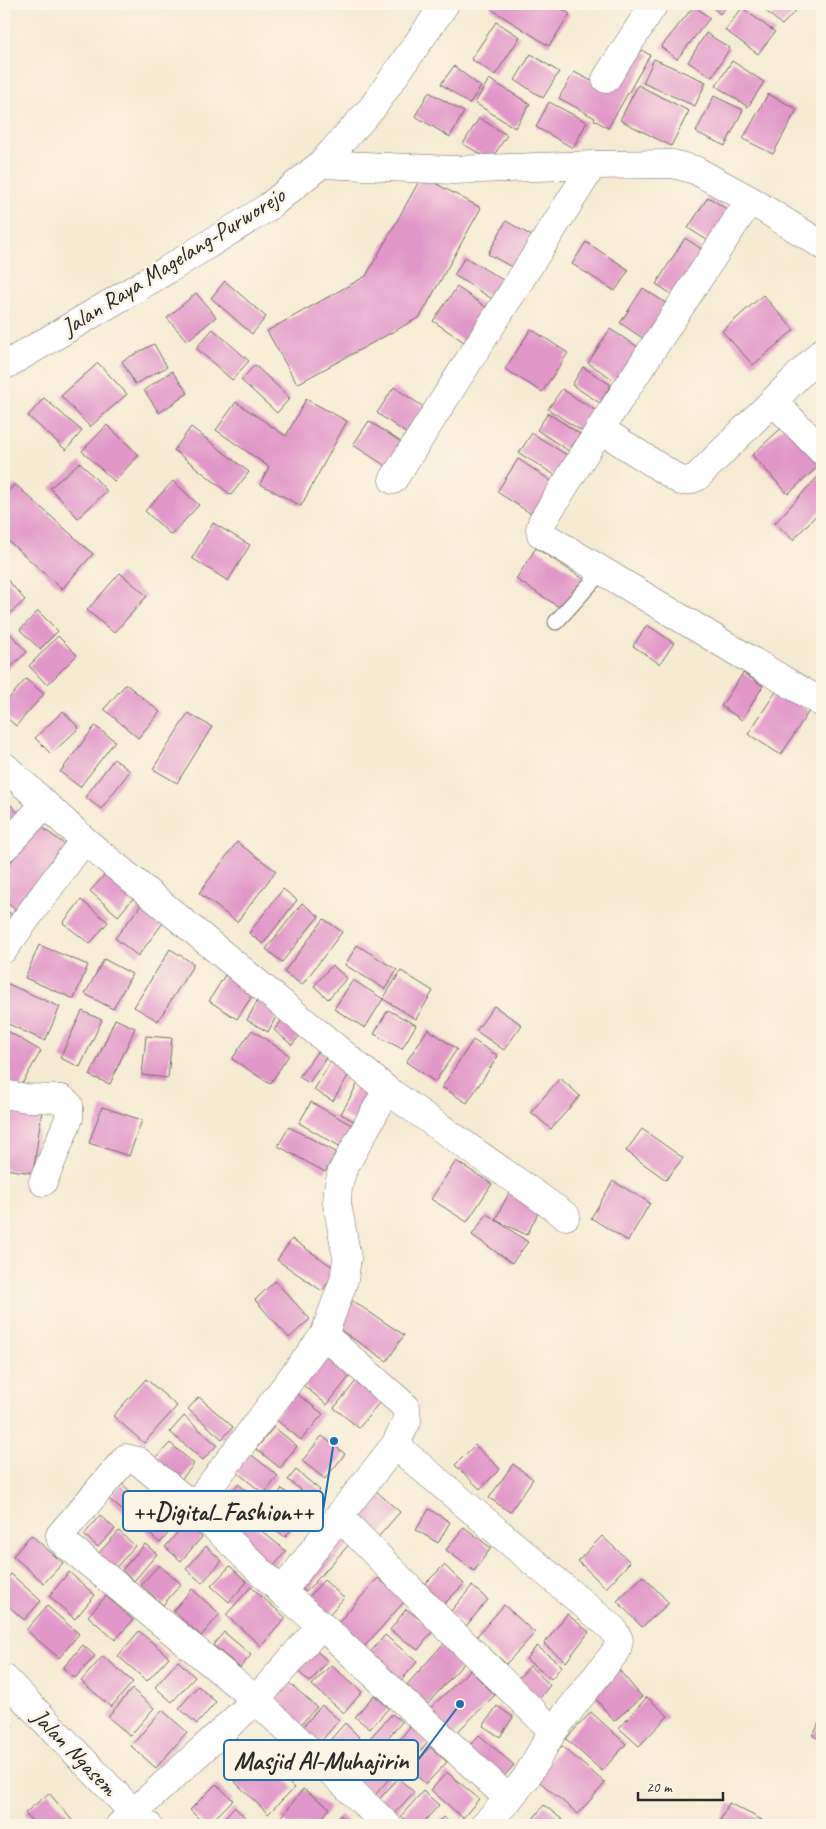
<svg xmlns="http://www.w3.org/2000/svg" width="826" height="1829" viewBox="0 0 826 1829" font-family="Caveat,sans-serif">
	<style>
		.building { fill: #e197c9 }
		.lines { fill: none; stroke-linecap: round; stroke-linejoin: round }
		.lane-casing { stroke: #726e66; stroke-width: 17 }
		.street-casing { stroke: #726e66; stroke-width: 29 }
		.primary-casing { stroke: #726e66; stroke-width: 29 }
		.lane { stroke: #fff; stroke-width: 15 }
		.street { stroke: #fff; stroke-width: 28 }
		.primary { stroke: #fff; stroke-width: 28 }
		.labels { text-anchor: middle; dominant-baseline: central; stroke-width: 5; stroke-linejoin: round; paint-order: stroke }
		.street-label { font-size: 24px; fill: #2b2b2b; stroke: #fcf5e5 }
		.leader { fill: none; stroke: #1f6fb2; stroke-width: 2 }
		.callout-dot { fill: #1f6fb2; stroke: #fcf5e5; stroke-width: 2 }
		.callout { fill: #fcf5e5; stroke: #1f6fb2; stroke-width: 2 }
		.callout-label { font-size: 25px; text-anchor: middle; font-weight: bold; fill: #2b2b2b }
	</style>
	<rect width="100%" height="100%" fill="#fcf5e5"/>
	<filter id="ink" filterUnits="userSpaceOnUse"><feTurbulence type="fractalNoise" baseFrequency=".02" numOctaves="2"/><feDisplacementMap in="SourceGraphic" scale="10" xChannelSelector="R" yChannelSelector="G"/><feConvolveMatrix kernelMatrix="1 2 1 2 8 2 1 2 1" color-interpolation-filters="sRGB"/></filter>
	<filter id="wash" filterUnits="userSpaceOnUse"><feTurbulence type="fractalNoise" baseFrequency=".0096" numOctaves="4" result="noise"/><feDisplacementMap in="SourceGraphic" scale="20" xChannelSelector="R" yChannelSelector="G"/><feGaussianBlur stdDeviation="1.12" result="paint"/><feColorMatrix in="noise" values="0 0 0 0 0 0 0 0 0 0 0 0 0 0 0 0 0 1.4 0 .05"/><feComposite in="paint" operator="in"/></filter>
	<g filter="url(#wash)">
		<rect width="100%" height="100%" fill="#f5ebd3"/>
		<g id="blocks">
			<path class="building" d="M495 4H554L570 14 549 46 491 9Z
				M709 4H729L720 14Z
				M758 4H802L782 25Z
				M694 6 710 18 677 59 661 47Z
				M742 8 775 32 758 54 725 30Z
				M496 22 520 37 495 75 471 59Z
				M706 33 730 48 712 77 688 62Z
				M636 47 650 55 608 128 594 120 595 118 559 98 574 72 611 91Z
				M531 54 559 72 543 98 515 80Z
				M654 59 706 82 695 106 643 83Z
				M732 61 764 82 748 107 716 86Z
				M454 66 481 87 469 104 441 84Z
				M489 79 530 104 515 128 475 103Z
				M638 85 689 111 671 146 620 120Z
				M429 92 464 112 450 137 415 116Z
				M768 94 797 109 773 154 743 139Z
				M714 96 743 110 725 146 696 132Z
				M549 102 587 122 573 148 536 127Z
				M479 118 507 135 491 160 463 144Z
				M422 176 481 208 420 317 297 384 267 331 366 276Z
				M708 197 730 211 710 242 688 228Z
				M506 221 537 239 519 271 488 254Z
				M685 238 706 252 676 297 656 284Z
				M586 242 629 270 615 291 572 264Z
				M465 257 506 282 494 300 454 275Z
				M225 281 266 317 252 334 211 298Z
				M457 287 490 310 467 344 433 321Z
				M643 288 673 308 650 343 620 323Z
				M196 293 216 317 187 341 167 318Z
				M763 295 794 330 753 365 722 331Z
				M213 329 249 361 232 380 196 348Z
				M531 329 568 353 542 392 505 369Z
				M610 329 644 351 622 385 588 363Z
				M154 344 167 367 135 384 122 361Z
				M98 363 127 394 90 427 61 396Z
				M255 365 290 398 277 413 241 380Z
				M583 367 611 385 600 403 572 385Z
				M172 371 188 393 159 413 144 390Z
				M394 387 425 408 407 434 377 413Z
				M562 389 601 414 588 435 548 409Z
				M44 398 82 431 66 450 28 416Z
				M306 399 347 421 301 506 260 484 269 467 216 430 236 402 286 436Z
				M548 413 580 434 569 451 537 430Z
				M369 421 404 444 389 468 353 445Z
				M788 422 822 463 788 494 752 455Z
				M107 425 139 455 114 481 82 451Z
				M191 427 249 472 231 495 174 450Z
				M532 433 570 457 558 477 519 453Z
				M518 459 556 484 535 516 497 492Z
				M80 462 107 491 78 518 50 488Z
				M822 472V509L793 540 775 523Z
				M173 481 199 505 171 535 145 511Z
				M15 484 93 554 62 589 4 537V496Z
				M213 523 250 545 228 581 192 558Z
				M536 548 585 580 565 611 516 579Z
				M120 573 147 596 114 633 87 610Z
				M4 576 25 600 4 619Z
				M38 611 58 631 40 649 20 630Z
				M647 625 674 643 660 664 633 646Z
				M7 630 27 652 4 673V633Z
				M58 636 77 655 47 685 29 666Z
				M743 673 763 686 742 720 721 706Z
				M26 679 44 694 16 726 4 715V704Z
				M126 684 160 712 138 738 104 709Z
				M777 690 809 711 781 755 748 734Z
				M63 711 79 728 51 754 35 738Z
				M188 713 212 727 177 783 153 769Z
				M95 726 115 741 80 787 60 772Z
				M114 759 130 771 101 809 85 797Z
				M4 798 25 820 4 832Z
				M39 825 72 850 22 914 4 901V871Z
				M237 842 276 871 237 922 199 893Z
				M108 871 136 895 118 916 90 891Z
				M283 889 297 900 263 944 249 933Z
				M81 900 108 922 90 944 63 923Z
				M302 903 319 916 282 962 266 949Z
				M141 905 163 923 138 956 115 938Z
				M4 908 20 921 4 940Z
				M324 919 342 932 302 985 284 972Z
				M39 945 88 965 74 999 25 978Z
				M357 945 397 970 385 989 345 965Z
				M170 949 194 964 158 1021 134 1007Z
				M104 959 132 974 113 1009 85 994Z
				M332 965 347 978 328 999 314 986Z
				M401 971 433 991 416 1019 383 999Z
				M225 975 254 993 237 1019 209 1001Z
				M353 980 383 999 365 1028 334 1009Z
				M6 983 60 1007 45 1041 4 1022V988Z
				M259 998 280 1009 268 1032 247 1020Z
				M494 1006 522 1025 504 1050 476 1031Z
				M388 1010 416 1025 402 1049 374 1034Z
				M82 1011 102 1020 80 1067 60 1058Z
				M287 1014 305 1029 292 1045 274 1030Z
				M115 1019 135 1028 110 1084 90 1076Z
				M4 1029 41 1051 18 1091 4 1083Z
				M428 1029 457 1049 435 1082 406 1062Z
				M252 1030 289 1055 270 1084 232 1059Z
				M146 1036 172 1038 168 1078 142 1075Z
				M473 1040 498 1056 467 1103 442 1087Z
				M319 1049 328 1055 309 1083 299 1077Z
				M335 1055 354 1066 333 1101 314 1090Z
				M560 1078 580 1096 551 1129 531 1112Z
				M358 1083 376 1093 359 1124 341 1114Z
				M311 1102 355 1127 343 1148 299 1123Z
				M4 1105 42 1110 33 1173 4 1169Z
				M102 1107 142 1120 129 1156 89 1143Z
				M289 1127 336 1152 325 1172 278 1146Z
				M642 1129 683 1158 666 1180 626 1151Z
				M456 1161 492 1184 467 1222 431 1199Z
				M613 1181 650 1203 628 1241 591 1218Z
				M509 1193 540 1209 527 1235 495 1220Z
				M487 1214 528 1242 512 1263 472 1235Z
				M292 1239 337 1270 322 1291 277 1260Z
				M275 1281 310 1319 289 1338 255 1300Z
				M348 1298 404 1335 387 1361 331 1324Z
				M327 1351 353 1372 327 1405 301 1383Z
				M146 1379 177 1406 144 1443 113 1416Z
				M357 1380 382 1399 359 1428 334 1408Z
				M295 1392 323 1414 301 1440 274 1418Z
				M199 1397 233 1427 222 1439 188 1409Z
				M184 1416 217 1445 203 1460 170 1432Z
				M274 1427 297 1446 280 1468 256 1449Z
				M322 1436 345 1454 325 1479 302 1461Z
				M170 1443 194 1464 180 1481 155 1459Z
				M475 1445 500 1469 480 1489 455 1465Z
				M248 1452 278 1476 264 1494 234 1470Z
				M513 1464 533 1479 510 1512 489 1498Z
				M296 1470 320 1490 313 1499 288 1480Z
				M122 1484 138 1498 145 1490 180 1520 160 1543 109 1499Z
				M238 1484 257 1500 245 1514 226 1498Z
				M282 1489 306 1508 290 1528 292 1529 285 1537 259 1517Z
				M376 1491 400 1512 374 1542 349 1521Z
				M218 1502 250 1527 253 1524 286 1551 270 1571 207 1515Z
				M429 1509 450 1522 438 1543 416 1530Z
				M100 1515 115 1529 98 1547 84 1535Z
				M186 1523 202 1537 181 1561 165 1547Z
				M340 1527 354 1539 306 1592 293 1580Z
				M464 1527 491 1548 474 1571 446 1550Z
				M119 1531 135 1546 114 1570 97 1555Z
				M31 1535 63 1563 44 1583 13 1556Z
				M602 1536 630 1562 606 1588 578 1561Z
				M145 1544 157 1554 134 1581 122 1570Z
				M206 1546 222 1561 202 1583 186 1569Z
				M159 1565 181 1584 163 1605 141 1585Z
				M444 1565 464 1584 441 1607 421 1588Z
				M230 1566 247 1582 229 1602 211 1586Z
				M69 1572 95 1595 75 1619 49 1596Z
				M11 1574 41 1601 24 1620 4 1602V1582Z
				M643 1576 669 1603 642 1627 617 1601Z
				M378 1578 405 1601 364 1647 338 1623Z
				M324 1580 344 1598 325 1619 305 1601Z
				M472 1586 488 1600 466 1626 450 1612Z
				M251 1587 286 1618 261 1646 226 1615Z
				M192 1589 220 1614 201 1636 173 1611Z
				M106 1596 133 1620 115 1640 88 1616Z
				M504 1605 535 1633 506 1664 476 1637Z
				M47 1606 79 1634 59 1658 26 1630Z
				M406 1609 434 1630 418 1650 390 1630Z
				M567 1614 589 1632 566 1662 544 1644Z
				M139 1631 169 1657 147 1681 118 1656Z
				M224 1632 251 1655 240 1668 213 1645Z
				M385 1635 417 1662 399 1683 367 1656Z
				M444 1643 465 1662 424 1708 403 1689Z
				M83 1645 95 1656 75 1678 63 1668Z
				M537 1646 562 1666 551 1679 526 1659Z
				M312 1647 328 1661 310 1682 294 1668Z
				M103 1656 133 1682 111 1707 81 1681Z
				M178 1661 195 1677 172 1702 155 1687Z
				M331 1665 362 1692 344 1713 312 1685Z
				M530 1666 550 1685 533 1707 512 1685Z
				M470 1670 495 1695 450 1739 425 1713Z
				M619 1670 642 1697 614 1721 591 1693Z
				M288 1682 317 1707 300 1725 272 1700Z
				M198 1686 216 1702 197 1724 179 1708Z
				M132 1689 154 1708 130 1736 108 1717Z
				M374 1695 389 1708 370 1729 355 1717Z
				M647 1697 668 1716 639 1746 619 1728Z
				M322 1705 339 1720 319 1744 301 1729Z
				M497 1706 513 1717 500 1737 483 1726Z
				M162 1710 187 1732 156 1768 131 1746Z
				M591 1712 626 1744 602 1771 566 1739Z
				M392 1714 402 1722 379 1748 369 1739Z
				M4 1715 13 1725 4 1733Z
				M822 1716V1740L813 1736Z
				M345 1723 359 1737 339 1759 325 1746Z
				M410 1727 428 1742 404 1769 387 1754Z
				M479 1735 514 1765 499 1782 464 1752Z
				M361 1743 394 1773 375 1795 341 1766Z
				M562 1746 605 1783 578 1814 535 1778Z
				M430 1747 447 1762 426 1784 410 1770Z
				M262 1756 294 1788 268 1814 235 1782Z
				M447 1772 479 1799 463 1818 431 1790Z
				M398 1778 414 1792 393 1815 377 1802Z
				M216 1784 233 1800 208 1825H205L190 1810Z
				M303 1789 330 1808 317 1825H289L280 1819Z
				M423 1791 439 1805 421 1825H412L401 1816Z
				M49 1793 76 1825H35L25 1813Z
				M729 1803 762 1820 760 1825H718Z
				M544 1805 569 1825H528Z
				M234 1807 246 1818 240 1825H218Z
				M340 1815 352 1825H332Z
				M443 1817 453 1825H436Z"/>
		</g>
	</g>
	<g filter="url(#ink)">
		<use href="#blocks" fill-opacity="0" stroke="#726e66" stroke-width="1"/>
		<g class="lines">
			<g class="lane-casing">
				<path id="lane" d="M556 622 602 571"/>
			</g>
			<g class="street-casing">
				<path id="street" d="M606 79 654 4
					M321 164 453 170 593 165 673 164 695 170 750 200 822 245
					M750 200 600 429 542 522 540 529 541 534 822 703
					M774 402 822 451
					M600 429 681 481 690 480 697 477 822 352
					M393 480 593 165
					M4 766 84 840 387 1090 342 1171 338 1188 337 1203 347 1258 344 1280 324 1335
					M4 848 45 804
					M4 949 84 840
					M387 1090 566 1216
					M4 1094 26 1098 62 1099 69 1105V1118L43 1182
					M395 1445 613 1629 619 1640 617 1650 553 1731 526 1778 509 1799
					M194 1507 324 1335 406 1407 407 1421 395 1445 339 1516 282 1592
					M339 1516 445 1625 553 1731
					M4 1678 133 1812 148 1825
					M120 1825 256 1700 321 1625
					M387 1825 256 1700 61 1540 60 1535 126 1458 138 1461 194 1507 282 1592 321 1625 509 1799 484 1825"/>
			</g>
			<g class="primary-casing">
				<path id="primary" d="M4 366 167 270 267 208 321 164 372 108 445 4"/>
			</g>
			<use href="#lane" class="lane"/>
			<use href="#street" class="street"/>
			<use href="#primary" class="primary"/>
		</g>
	</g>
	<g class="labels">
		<g class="street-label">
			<text transform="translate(173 261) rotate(-32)">Jalan Raya Magelang-Purworejo</text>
			<text transform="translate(75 1752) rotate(46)">Jalan Ngasem</text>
		</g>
	</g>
	<path class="leader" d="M334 1441L323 1511M460 1704L418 1760"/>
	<g class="callout-dot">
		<circle cx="334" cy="1441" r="5"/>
		<circle cx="460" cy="1704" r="5"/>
	</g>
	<g class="callout">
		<rect x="123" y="1491" width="200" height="40" rx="5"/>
		<rect x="224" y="1740" width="194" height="40" rx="5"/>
	</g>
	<g class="callout-label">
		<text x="223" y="1520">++Digital_Fashion++</text>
		<text x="321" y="1769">Masjid Al-Muhajirin</text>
	</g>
	<rect width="826" height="1829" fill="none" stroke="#fcf5e5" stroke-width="20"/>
	<path d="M638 1792v8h85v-8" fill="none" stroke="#2b2b2b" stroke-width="2.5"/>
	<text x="646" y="1792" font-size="15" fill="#2b2b2b" stroke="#fcf5e5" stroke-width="4" paint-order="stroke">20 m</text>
</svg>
